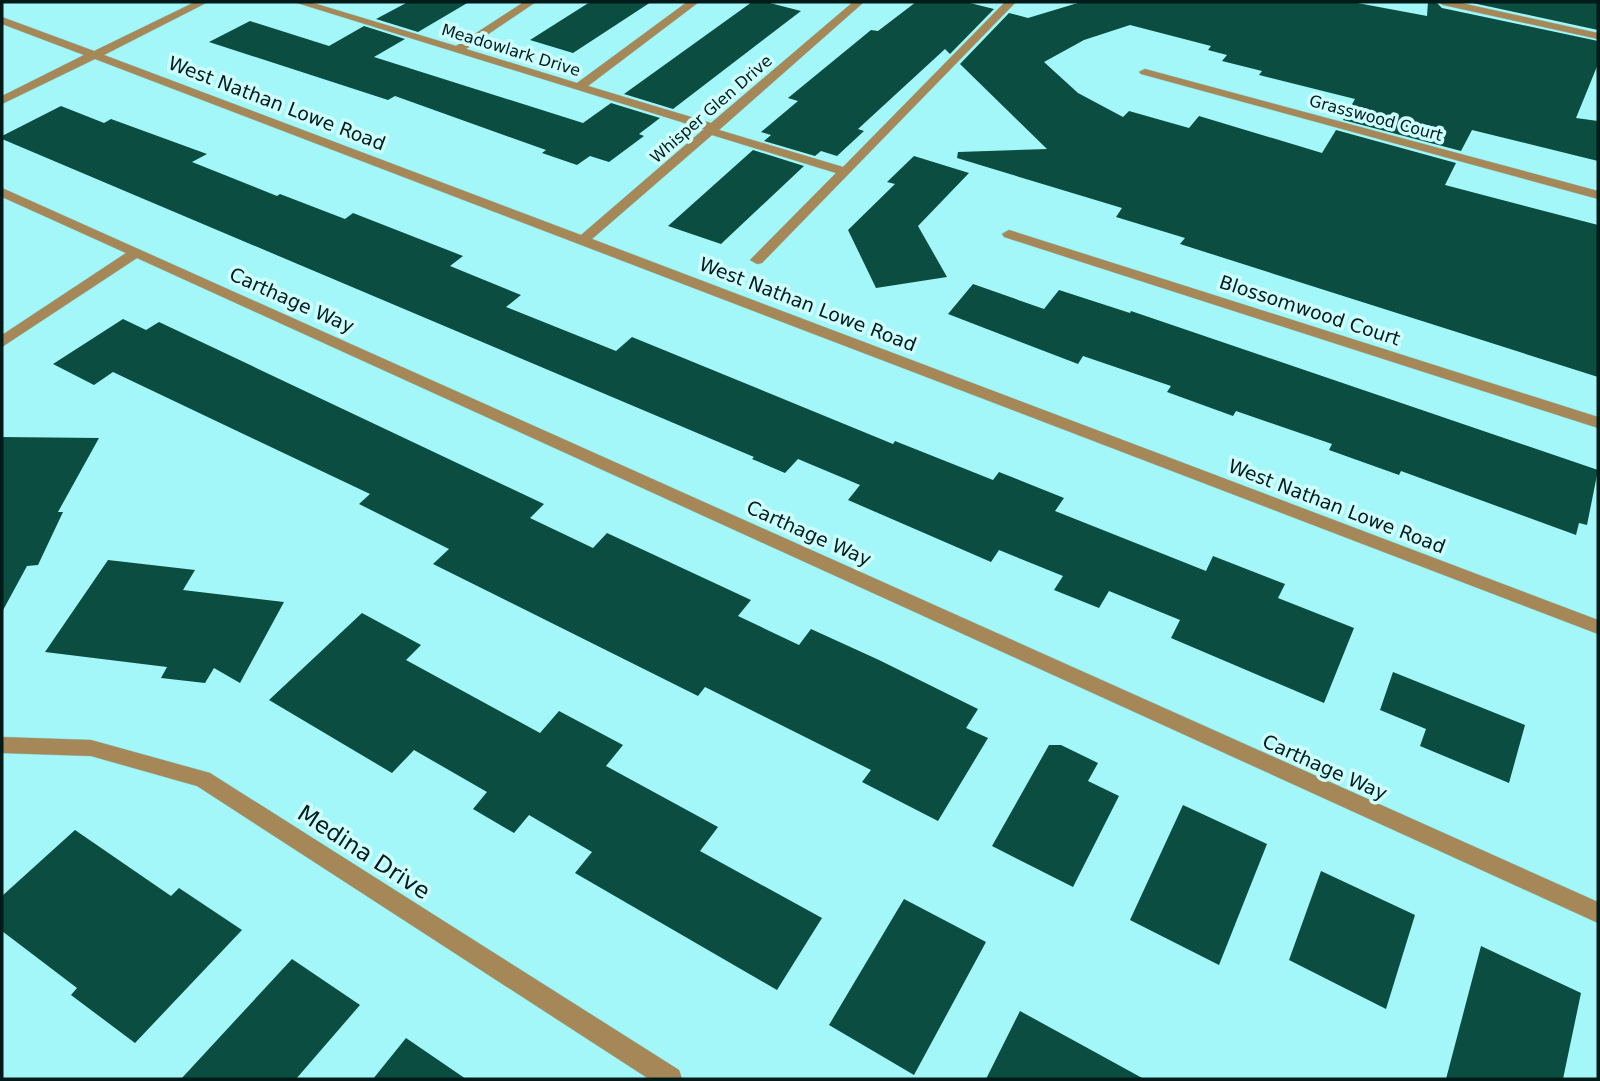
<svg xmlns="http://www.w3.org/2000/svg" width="1600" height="1081" viewBox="0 0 1600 1081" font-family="'DejaVu Sans',sans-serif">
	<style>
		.building { fill: #0b4d41 }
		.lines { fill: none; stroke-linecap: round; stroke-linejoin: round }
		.minor-casing { stroke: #89d4d4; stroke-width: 1 }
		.minor { fill: #a68757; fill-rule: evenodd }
		.labels { text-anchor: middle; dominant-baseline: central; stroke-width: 7; stroke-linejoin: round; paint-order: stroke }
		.far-street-label { font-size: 16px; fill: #011a1a; stroke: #cdfefe }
		.street-label { font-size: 19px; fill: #011a1a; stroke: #cdfefe }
		.near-street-label { font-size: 23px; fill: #011a1a; stroke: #cdfefe }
	</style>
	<rect width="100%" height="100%" fill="#a3f7f8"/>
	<path class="building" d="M408 2H469L418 32 376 19Z
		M590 2H651L573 53 530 40Z
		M752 2H766L801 11 673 109 624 94Z
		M916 2H966L994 9 950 54 945 49 858 129 864 131 837 156 821 151 815 156 764 141 771 135 761 132 798 101 788 98 871 30 878 31Z
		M1081 2H1352L1427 16 1428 2H1436L1442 8 1598 41V64L1576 118 1598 121V161L1472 130 1461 151 1343 120 1355 99 1259 75 1262 71 1222 61 1227 55 1208 50 1211 46 1130 25 1084 40 1044 62 1078 93 1123 117 1129 111 1189 128 1199 116 1322 153 1336 130 1456 163 1445 185 1598 225V377L1180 244 1185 238 1116 217 1122 208 957 158 958 152 1047 149 960 64 1009 13 1028 18Z
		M1468 2H1598V30Z
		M250 21 329 46 364 26 405 39 374 57 583 123 611 103 660 118 639 134 644 136 609 162 590 156 577 165 542 153 546 150 395 96 388 100 209 42Z
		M61 106 104 123 111 119 207 154 192 162 277 196 280 194 345 219 353 213 463 256 450 266 521 295 506 307 616 351 632 337 893 444 895 441 993 480 999 472 1064 498 1055 511 1206 571 1213 556 1285 584 1278 598 1354 628 1324 703 1171 638 1180 620 1109 591 1099 608 1054 590 1063 576 999 550 991 562 848 500 860 485 798 459 785 473 752 459 754 457 2 139V136Z
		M753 150 804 166 721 244 668 226Z
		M914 156 969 173 918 226 947 277 876 288 848 230 895 184 887 182Z
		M973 284 1044 309 1059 290 1130 313 1131 311 1598 470 1587 525 1579 523 1576 535 1401 471 1399 475 1329 450 1332 444 1236 411 1233 416 1167 392 1171 386 1083 356 1078 364 948 314Z
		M123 319 146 330 159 322 544 504 530 518 593 548 607 533 751 600 738 616 799 645 811 629 879 660 978 709 966 728 988 738 938 821 862 782 871 770 705 687 698 696 433 564 449 549 359 504 370 494 113 372 94 385 53 364Z
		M2 437 99 438 58 512H63L38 565 27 566 2 612Z
		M108 560 195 570 183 590 284 602 240 683 214 668 205 683 161 678 167 667 45 652Z
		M362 613 421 645 406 660 540 733 559 711 623 745 606 766 718 827 700 851 822 918 777 990 575 873 592 852 529 815 514 833 473 809 487 792 414 750 392 773 269 700Z
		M1393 672 1525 725 1509 783 1420 746 1426 729 1380 710Z
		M1049 745H1061L1098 763 1088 781 1119 796 1073 887 992 846Z
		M1183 805 1267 844 1219 965 1130 920Z
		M75 830 171 896 179 888 242 930 135 1043 71 995 77 988 2 931V896Z
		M1321 871 1415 915 1386 1009 1289 960Z
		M904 899 986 942 914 1075 829 1025Z
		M1481 946 1581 993 1563 1079H1446Z
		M292 959 360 1005 296 1079H181Z
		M1020 1011 1144 1079H986Z
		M406 1038 466 1079H373Z"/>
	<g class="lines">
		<g class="minor-casing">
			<path id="minor" d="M195 2H208L104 55 581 235 704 129 294 2H310L456 46 524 2H536L466 49 577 83 687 2H699L588 86 711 123 853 2H864L719 130 843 167 1005 2H1016L762 263 757 264 750 260 836 173 712 135 592 239 1598 620V634L95 59 2 104V96L84 55 2 24V17L94 51Z
				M1438 2H1457L1598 33V39L1443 5Z
				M1145 69 1598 191V199L1141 74 1139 72Z
				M2 188 1598 902V923L137 258 2 347V335L126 253 2 197Z
				M1009 230 1598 417V428L1004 237 1002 234Z
				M2 737 91 740 210 773 679 1070 682 1079H649L197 786 91 756 2 753Z"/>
		</g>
		<use href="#minor" class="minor"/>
	</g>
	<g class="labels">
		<g class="far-street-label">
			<text transform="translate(511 50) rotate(17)">Meadowlark Drive</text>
			<text transform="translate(711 109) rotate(-41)">Whisper Glen Drive</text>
			<text transform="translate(1376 118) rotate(15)">Grasswood Court</text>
		</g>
		<g class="street-label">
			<text transform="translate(277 103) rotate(21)">West Nathan Lowe Road</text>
			<text transform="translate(292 300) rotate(24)">Carthage Way</text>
			<text transform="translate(808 304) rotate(21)">West Nathan Lowe Road</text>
			<text transform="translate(1310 310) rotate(18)">Blossomwood Court</text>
			<text transform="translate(1337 506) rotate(21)">West Nathan Lowe Road</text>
			<text transform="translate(809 533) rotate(24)">Carthage Way</text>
			<text transform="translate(1325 767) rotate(24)">Carthage Way</text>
		</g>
		<g class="near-street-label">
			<text transform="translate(364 852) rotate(33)">Medina Drive</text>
		</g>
	</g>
	<rect width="1600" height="1081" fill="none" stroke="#011a1a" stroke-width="7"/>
</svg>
